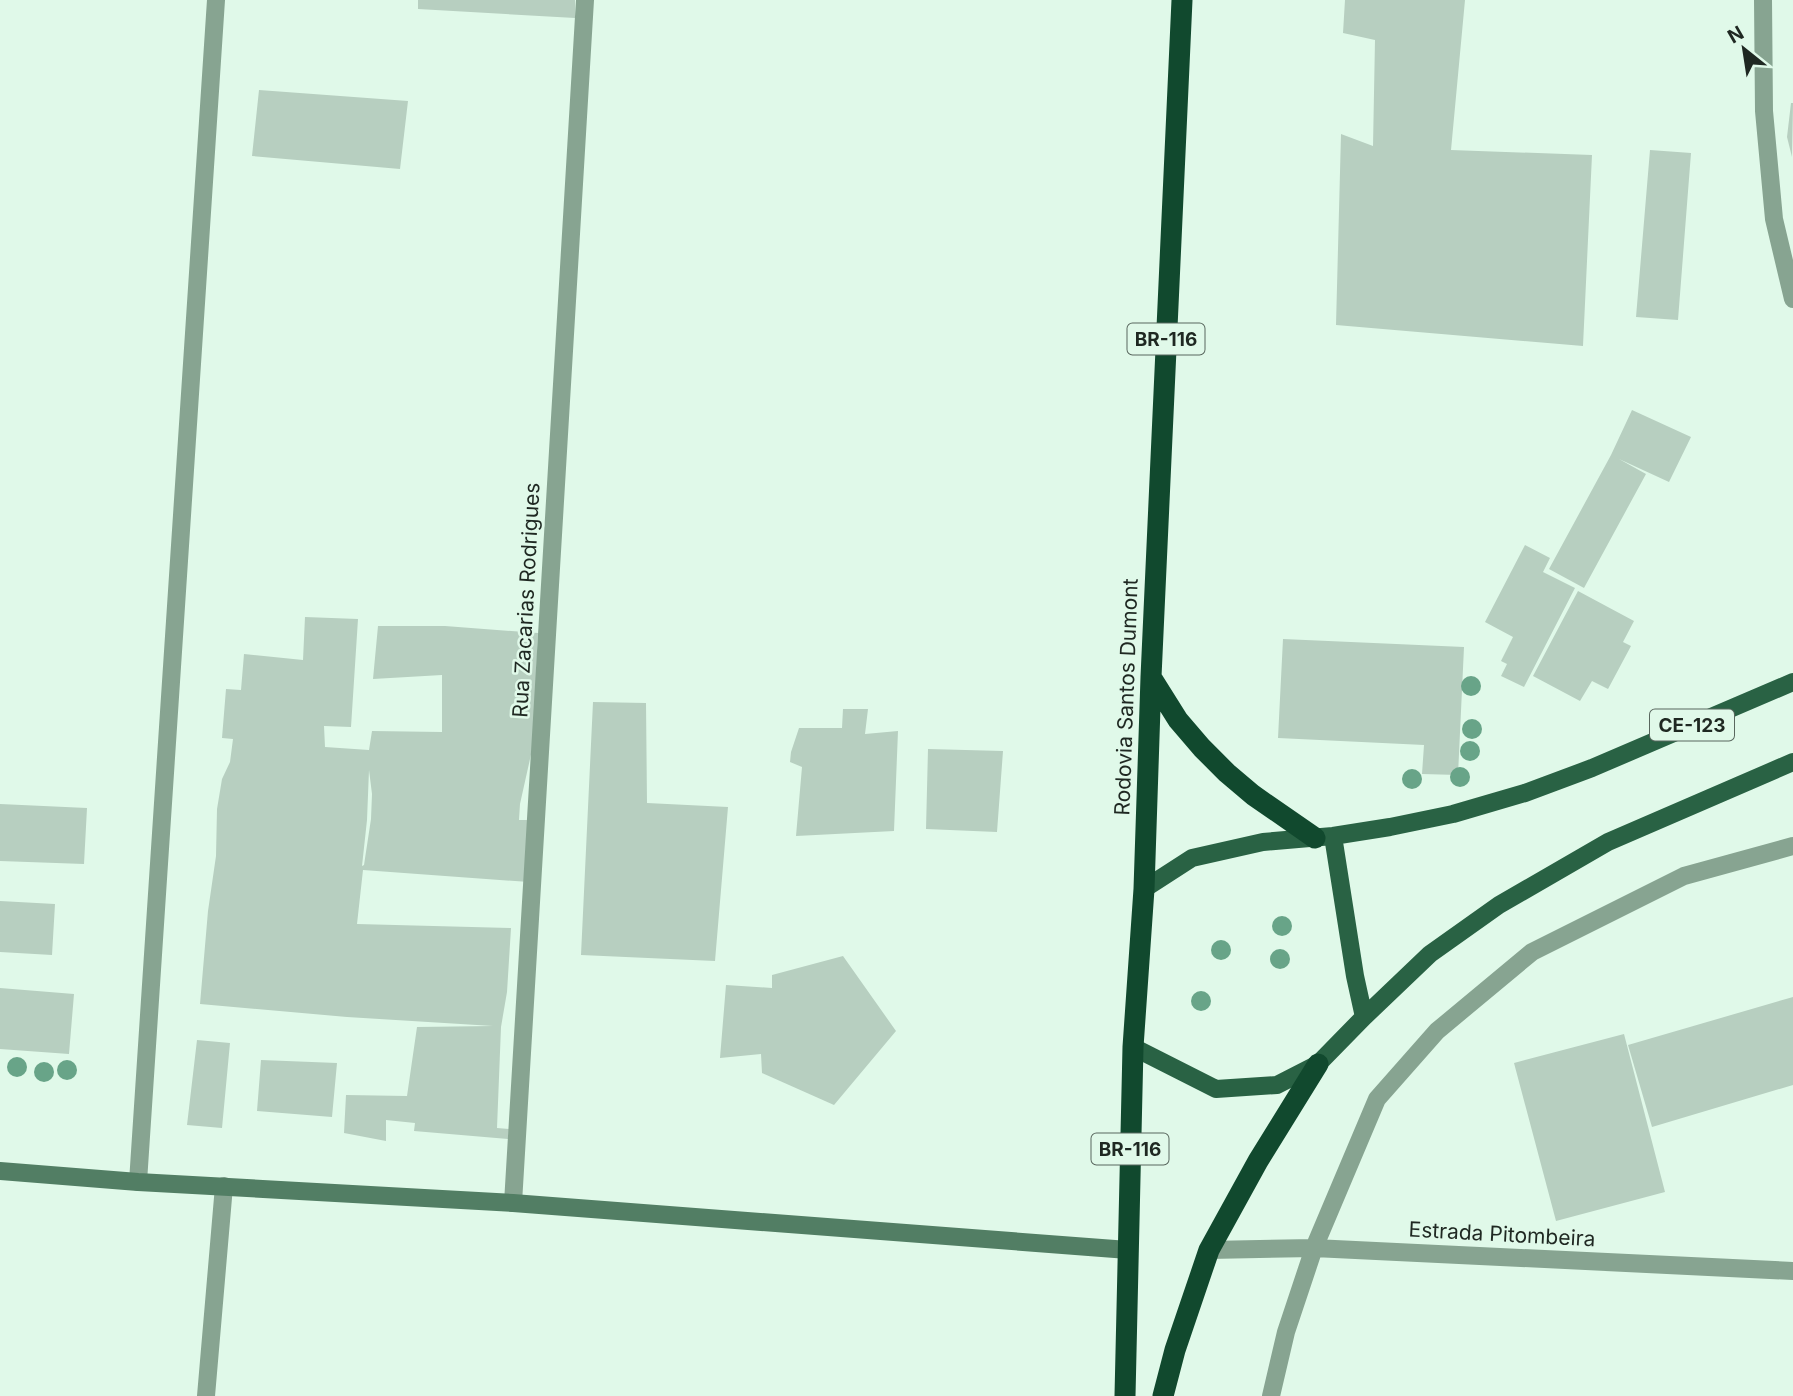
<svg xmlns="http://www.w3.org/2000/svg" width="1793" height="1396" viewBox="0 0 1793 1396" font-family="Inter,sans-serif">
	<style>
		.building { fill: #b7cfc0; fill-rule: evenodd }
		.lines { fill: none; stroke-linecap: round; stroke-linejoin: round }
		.lane { stroke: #87a491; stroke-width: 18 }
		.street { stroke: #87a491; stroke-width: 18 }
		.secondary { stroke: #527e64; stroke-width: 18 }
		.primary { stroke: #296244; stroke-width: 18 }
		.highway { stroke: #11492e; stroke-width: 21 }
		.tree { fill: #68a488 }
		.labels { text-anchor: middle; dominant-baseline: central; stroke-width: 5; stroke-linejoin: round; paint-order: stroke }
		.shield { fill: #e0f9e9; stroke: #59675e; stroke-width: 2 }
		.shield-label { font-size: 19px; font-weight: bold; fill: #1f2822 }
		.street-label { font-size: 21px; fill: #1f2822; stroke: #e0f9e9 }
	</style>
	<rect width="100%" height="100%" fill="#e0f9e9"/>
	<path class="building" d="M418 0H575V18L418 9Z
		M1345 0H1465L1451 150 1592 155 1583 346 1336 325 1341 134 1373 146 1375 40 1343 33Z
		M259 90 408 101 400 169 252 156Z
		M1791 103H1793L1792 157 1787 137Z
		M1650 150 1691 153 1678 320 1636 317Z
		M1632 410 1691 437 1669 482 1619 459 1646 474 1584 588 1549 569 1611 455Z
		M1525 545 1550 558 1543 572 1575 588 1524 687 1501 676 1507 664 1501 661 1513 637 1485 622Z
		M1578 591 1634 621 1623 642 1631 646 1608 689 1592 681 1580 701 1533 676Z
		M305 617 358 619 351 727 324 726 325 747 369 750 372 731 442 732V675L373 679 378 626H445L538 633 536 679V732L520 804 519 820H532L529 882 363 870 357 924 511 928 507 992 501 1027 497 1128 509 1129 508 1139 414 1131 415 1123 386 1120V1141L344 1133 346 1095 407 1096 417 1027 493 1026 347 1017 200 1004 208 911 216 856 217 809 222 779 230 762 233 739 222 738 226 689 241 690 244 654 303 660ZM369 770 372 794 371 819 364 865 362 866 367 820Z
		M1283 639 1464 647 1458 775 1422 774 1424 745 1278 738Z
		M593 702 646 703 647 803 728 807 715 961 581 955Z
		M843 709H868L865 734 898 731 894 831 796 836 802 767 790 762 791 752 799 728H842Z
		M928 749 1003 751 997 832 926 829Z
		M0 804 87 808 84 864 0 861Z
		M0 901 55 904 52 955 0 952Z
		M843 956 896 1031 834 1105 762 1073 761 1054 720 1058 726 985 772 988V975Z
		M0 988 74 994 69 1054 0 1049Z
		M1793 997V1085L1652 1127 1628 1045Z
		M1624 1034 1665 1192 1556 1221 1514 1063Z
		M197 1040 230 1043 222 1128 187 1125Z
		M261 1060 337 1063 332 1117 257 1111Z"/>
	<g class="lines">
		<path class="lane" d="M206 1396 224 1186"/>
		<path class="street" d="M1763 0 1764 111 1774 219 1793 299
			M138 1182 216 0
			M513 1203 585 0
			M1209 1250 1314 1248 1793 1271
			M1271 1396 1286 1332 1314 1248 1377 1099 1437 1031 1532 952 1684 876 1793 846"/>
		<path class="secondary" d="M0 1171 138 1182 513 1203 1128 1250"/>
		<path class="primary" d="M1333 836 1355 976 1364 1017
			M1144 889 1192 858 1263 842 1333 836 1390 827 1453 814 1525 793 1592 768 1793 682
			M1133 1047 1216 1089 1277 1085 1318 1064 1364 1017 1430 954 1499 905 1608 842 1793 762"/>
		<path class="highway" d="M1151 677 1178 720 1202 748 1227 773 1253 795 1315 838
			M1125 1396 1133 1047 1144 889 1151 677 1182 0
			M1163 1396 1175 1350 1209 1250 1258 1161 1318 1064"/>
	</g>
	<g class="tree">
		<circle cx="1471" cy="686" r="10"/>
		<circle cx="1472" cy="729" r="10"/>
		<circle cx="1470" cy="751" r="10"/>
		<circle cx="1460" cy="777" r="10"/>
		<circle cx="1412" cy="779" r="10"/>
		<circle cx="1282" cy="926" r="10"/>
		<circle cx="1221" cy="950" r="10"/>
		<circle cx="1280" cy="959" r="10"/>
		<circle cx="1201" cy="1001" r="10"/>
		<circle cx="17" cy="1067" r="10"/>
		<circle cx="67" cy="1070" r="10"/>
		<circle cx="44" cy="1072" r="10"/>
	</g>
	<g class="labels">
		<g class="shield">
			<rect x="1127.5" y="323.5" width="77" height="31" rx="5"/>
			<rect x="1650" y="709.5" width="84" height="31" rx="5"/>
			<rect x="1091.5" y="1133.5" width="77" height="31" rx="5"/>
		</g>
		<g class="shield-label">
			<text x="1166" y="339">BR-116</text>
			<text x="1692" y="725">CE-123</text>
			<text x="1130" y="1149">BR-116</text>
		</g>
		<g class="street-label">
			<text transform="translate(526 600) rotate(-87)">Rua Zacarias Rodrigues</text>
			<text transform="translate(1126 697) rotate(-88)">Rodovia Santos Dumont</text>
			<text transform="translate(1502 1234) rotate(3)">Estrada Pitombeira</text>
		</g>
	</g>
	<g transform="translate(1744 49) rotate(330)" stroke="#e0f9e9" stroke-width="5" paint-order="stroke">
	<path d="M0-5L12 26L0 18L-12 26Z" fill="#1f2822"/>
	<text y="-10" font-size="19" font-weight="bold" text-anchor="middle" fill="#1f2822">N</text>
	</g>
</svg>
